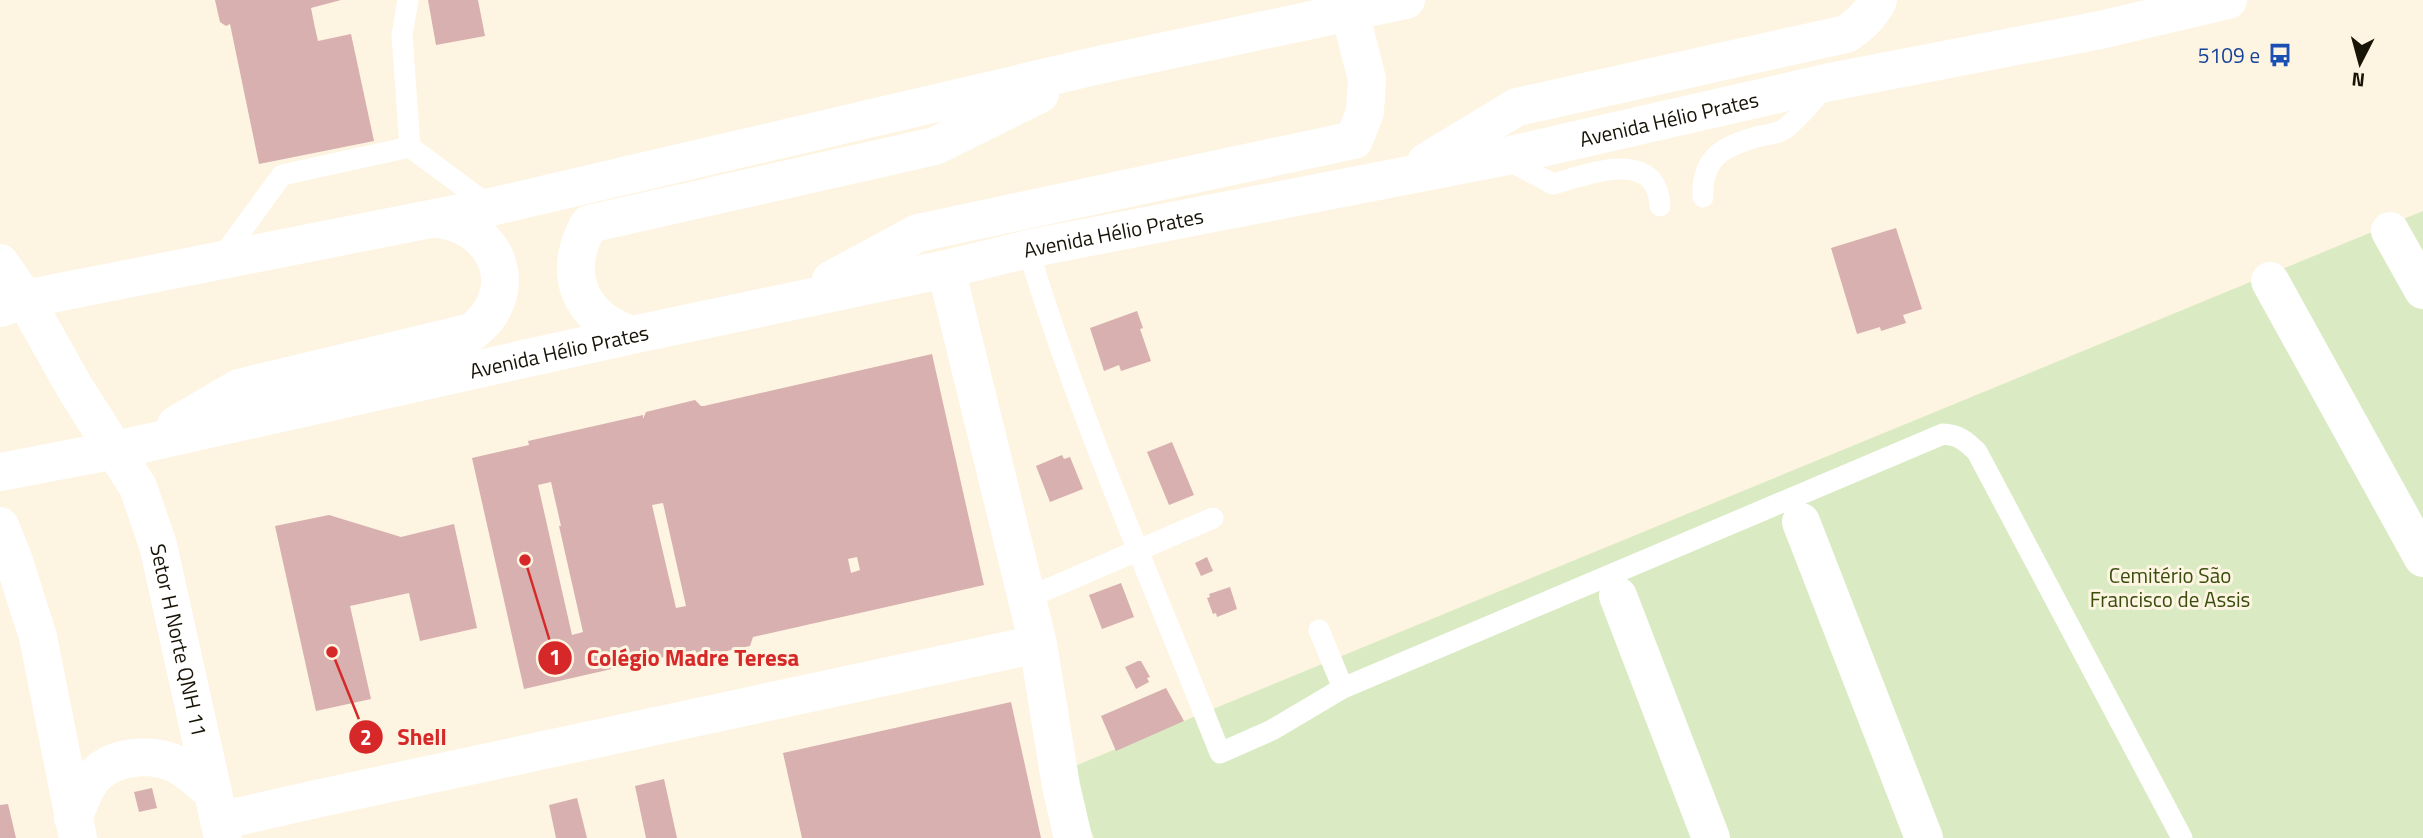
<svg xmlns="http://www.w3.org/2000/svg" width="2423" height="838" viewBox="0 0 2423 838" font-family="'Titillium Web',sans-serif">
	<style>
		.green { fill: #daebc3 }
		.building { fill: #d7b0af; fill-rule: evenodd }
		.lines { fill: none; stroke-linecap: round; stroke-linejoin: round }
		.service { stroke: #fff; stroke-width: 21 }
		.minor { stroke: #fff; stroke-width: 38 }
		.tertiary { stroke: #fff; stroke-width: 38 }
		.primary { stroke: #fff; stroke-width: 38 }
		.labels { text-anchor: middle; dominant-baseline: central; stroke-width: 6; stroke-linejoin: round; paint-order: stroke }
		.transit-label { font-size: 21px; fill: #164399; stroke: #fdf4e1; text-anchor: end }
		.street-label { font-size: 21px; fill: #191408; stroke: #fdf4e1 }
		.park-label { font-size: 21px; fill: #384d0e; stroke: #fdf4e1 }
		.leader { fill: none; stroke: #d62828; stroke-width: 2.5 }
		.callout-dot { fill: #d62828; stroke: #fdf4e1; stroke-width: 2.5 }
		.mark-label { font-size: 21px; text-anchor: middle; font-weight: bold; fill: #fff }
		.callout-label { font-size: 23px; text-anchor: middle; font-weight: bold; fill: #d62828; stroke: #fdf4e1; stroke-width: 6; stroke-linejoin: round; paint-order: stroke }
	</style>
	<rect width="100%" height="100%" fill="#fdf4e1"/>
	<path class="green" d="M2423 211V838H1094L1065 770Z"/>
	<path class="building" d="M215 0H341L311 8 315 28 318 41 351 34 374 141 259 164 230 24 226 26 220 22Z
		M428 0H478L485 36 436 45Z
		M1896 228 1922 309 1903 315 1906 323 1881 331 1880 327 1857 334 1831 248Z
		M1137 311 1143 328 1140 329 1151 361 1121 371 1119 365 1104 371 1090 328Z
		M932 354 984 585 753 637 750 646 699 657 695 650 524 689 472 458 529 445 528 441 590 427 643 415V419L646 412 695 400 701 406H704ZM551 482 561 526H559L583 632 572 635 538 485ZM663 503 686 606 676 608 652 505ZM857 557 860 570 851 573 848 559Z
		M1172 442 1194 495 1169 505 1147 452Z
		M1062 455 1064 459 1070 457 1083 489 1050 502 1036 466Z
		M329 515 401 537 454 524 477 628 420 641 409 593 350 606 371 699 316 711 275 526Z
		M1207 557 1213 571 1201 576 1195 563Z
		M1121 583 1134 617 1102 629 1089 595Z
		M1230 587 1237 609 1217 617 1216 613 1213 614 1207 598 1210 597 1209 594Z
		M1138 661H1141L1150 677 1147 678 1149 682 1136 689 1125 667Z
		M1166 688 1184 721 1116 751 1101 716Z
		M1011 702 1041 838H802L783 753Z
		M664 779 677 838H646L635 786Z
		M152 788 157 808 139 812 134 792Z
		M577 798 587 838H556L549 805Z
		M8 804 16 838H0V805Z"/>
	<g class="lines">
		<path class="service" d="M408 0 402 35 410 147
			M1504 158 1553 184C1587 175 1657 146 1660 206
			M1703 197C1701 156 1726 145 1760 136 1767 135 1775 134 1781 131 1792 126 1815 98 1824 88
			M1028 249C1080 421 1154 586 1220 753L1272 730 1343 688 1943 434C1959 435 1966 441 1977 452L2182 838
			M220 260 282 175 410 147 491 207
			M1025 599 1213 518
			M1319 630 1343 688"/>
		<path class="minor" d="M2390 231 2423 290
			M946 269 1038 644 1061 786 1073 838
			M2270 281 2423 558
			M1801 522 1924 838
			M1618 596 1711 838
			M219 821 316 799 1038 644"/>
		<g class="tertiary">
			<path id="s1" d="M0 263 25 299 75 388 138 487 158 545 223 838"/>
			<path d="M0 526 13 558 38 637 78 838"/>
			<path d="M73 818C79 805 84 789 92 779 111 755 152 752 178 765 190 772 202 783 213 792"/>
		</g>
		<g class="primary">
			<path d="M1426 162 1517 107 1846 34C1860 25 1871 15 1878 0"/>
			<path d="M831 280 918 233 1354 140 1365 112 1367 79 1350 13"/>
			<path d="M0 308 25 299 491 207 1099 65 1406 0"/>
			<path d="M632 335C579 318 561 273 589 224L935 146 1040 94"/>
			<path d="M176 425 239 388 472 332C481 325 488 318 493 308 516 263 478 219 432 219"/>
			<path id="s2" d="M0 472 115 450 632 335 946 269 1028 249 1502 157 1830 82 2100 30 2228 0"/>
		</g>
	</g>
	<defs>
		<g id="bus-bare" transform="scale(1.89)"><path d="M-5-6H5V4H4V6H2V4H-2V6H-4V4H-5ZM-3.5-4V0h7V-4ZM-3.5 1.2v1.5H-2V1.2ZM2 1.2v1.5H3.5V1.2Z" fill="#1a4fb4" stroke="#fdf4e1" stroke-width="2.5" paint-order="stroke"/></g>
	</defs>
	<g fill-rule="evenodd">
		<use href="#bus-bare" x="2280" y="55"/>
	</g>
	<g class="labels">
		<g class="transit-label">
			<text x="2260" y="55">5109 e</text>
		</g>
		<g class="street-label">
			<text stroke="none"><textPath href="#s2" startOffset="1706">Avenida Hélio Prates</textPath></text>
			<text stroke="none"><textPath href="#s2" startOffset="1139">Avenida Hélio Prates</textPath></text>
			<text stroke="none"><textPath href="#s2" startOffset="572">Avenida Hélio Prates</textPath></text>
			<text stroke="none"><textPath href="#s1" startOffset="422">Setor H Norte QNH 11</textPath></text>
		</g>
		<g class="park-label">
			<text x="2170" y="575">Cemitério São<tspan x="2170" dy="24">Francisco de Assis</tspan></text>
		</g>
	</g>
	<path class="leader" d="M525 560L555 658M332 652L366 737"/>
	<g class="callout-dot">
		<circle cx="525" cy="560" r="7"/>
		<circle cx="332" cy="652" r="7"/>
		<circle cx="555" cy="658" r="18"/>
		<circle cx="366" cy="737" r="18"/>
	</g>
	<g class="mark-label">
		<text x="555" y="665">1</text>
		<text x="366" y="745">2</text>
	</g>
	<g class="callout-label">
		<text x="693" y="666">Colégio Madre Teresa</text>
		<text x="422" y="745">Shell</text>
	</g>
	<g transform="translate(2360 63) rotate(186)" stroke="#fdf4e1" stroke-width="5" paint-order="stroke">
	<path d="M0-5L12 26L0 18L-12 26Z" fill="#191408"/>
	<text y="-10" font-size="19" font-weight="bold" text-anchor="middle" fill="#191408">N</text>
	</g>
</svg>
